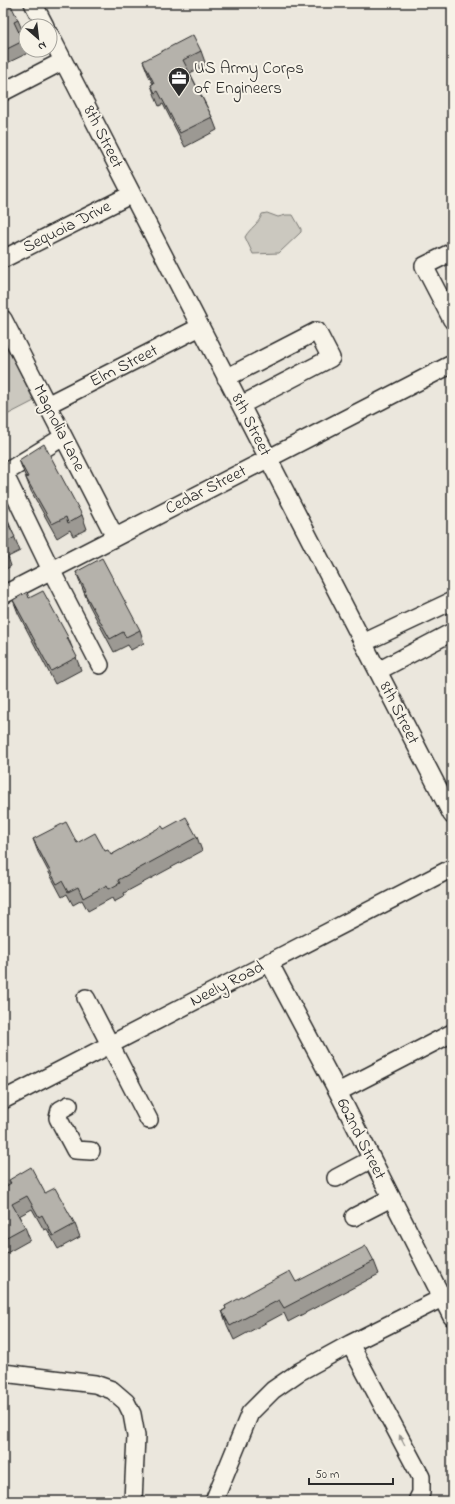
<svg xmlns="http://www.w3.org/2000/svg" width="455" height="1504" viewBox="0 0 455 1504" font-family="'Indie Flower',sans-serif">
	<style>
		.park { fill: #cbc8bf; stroke: #7b7a75 }
		.lines { fill: none; stroke-linecap: round; stroke-linejoin: round }
		.minor-casing { stroke: #2b2b2b; stroke-width: 20 }
		.minor { stroke: #f7f3e8; stroke-width: 17 }
		.wall { fill: #9c9993; stroke: #2b2b2b }
		.building { fill: #b5b2ab; stroke: #2b2b2b }
		.oneway { fill: #918f8a }
		.labels { text-anchor: middle; dominant-baseline: central; stroke-width: 4; stroke-linejoin: round; paint-order: stroke }
		.poi-label { font-size: 17px; fill: #2b2b2b; stroke: #f7f3e8; text-anchor: start }
		.street-label { font-size: 17px; fill: #2b2b2b; stroke: #f7f3e8 }
	</style>
	<rect width="100%" height="100%" fill="#ebe7dd"/>
	<filter id="ink" filterUnits="userSpaceOnUse"><feTurbulence type="fractalNoise" baseFrequency=".025" numOctaves="2"/><feDisplacementMap in="SourceGraphic" scale="8" xChannelSelector="R" yChannelSelector="G"/><feConvolveMatrix kernelMatrix="1 2 1 2 8 2 1 2 1" color-interpolation-filters="sRGB"/></filter>
	<g filter="url(#ink)">
		<path class="park" d="M267 213 278 217 286 215H293L301 229V232L279 253 253 254 245 237C250 228 259 224 262 214Z
			M3 338 34 401 3 417Z"/>
		<g class="lines">
			<g class="minor-casing">
				<path id="minor" d="M33 3 45 26
					M50 35 452 815
					M3 92 63 61
					M452 252 424 266 452 320
					M3 259 132 194
					M3 319 115 537
					M226 378 317 331 331 358 241 405
					M47 405 200 327
					M4 473 51 570 100 665
					M3 474 63 437
					M3 595 452 364
					M363 643 452 601
					M378 671 452 632
					M269 962 338 1092 452 1317
					M86 998 149 1120
					M338 1092 452 1033
					M3 1100 452 868
					M69 1105 60 1110 58 1118 75 1150 91 1151
					M336 1178 372 1159
					M354 1217 391 1198
					M350 1344 421 1477V1493L417 1501
					M3 1373 95 1384 112 1390 126 1402 132 1414 136 1436 133 1501
					M214 1501 250 1413 273 1390 299 1372 350 1344 452 1293"/>
			</g>
			<use href="#minor" class="minor"/>
		</g>
		<path class="wall" d="M3 3 18 20 23 32 20 34 23 41 28 53 3 65Z
			M201 51 206 65 190 73 212 117 217 130 185 147 163 104 159 106 156 99 151 85 153 84 148 74 143 61Z
			M19 460 82 515 87 529 73 536 70 530 57 538 31 491Z
			M3 511 7 518 20 551 8 557 11 566 3 571Z
			M76 572 140 630 144 643 131 650 128 645 114 652 89 605Z
			M29 598 68 637 81 670 55 684 18 613 13 600Z
			M164 829 197 837 202 851 124 893 125 896 114 902 112 898 88 911 82 900 73 905 67 894 62 897 38 852 33 839 77 843 105 851 111 855Z
			M9 1180 45 1193 75 1224 80 1237 58 1249 47 1229 44 1230 32 1209 19 1216 25 1227 30 1240 5 1254 3 1250V1188L10 1184Z
			M374 1261 379 1274 288 1322 284 1313 234 1340 227 1325 222 1311 226 1309 225 1306 296 1282Z"/>
		<path class="building" d="M3 3H10L18 20 14 22 23 41 3 51Z
			M193 35 201 51 183 60 212 117 180 133 158 91 155 93 151 85 154 83 143 61Z
			M44 444 82 515 68 523 66 517 52 524 26 478 28 477 19 460Z
			M3 511 7 518H5L15 537 3 544Z
			M3 546 7 553 3 555Z
			M102 558 140 630 126 637 123 632 110 639 84 592 86 591 76 572Z
			M43 591 68 637 67 638 77 657 51 671 13 600 27 592 29 598Z
			M186 817 197 837 118 880 120 883 109 889 107 885 83 898 78 887 68 892 62 881 57 884 33 839 66 822 77 843 95 833 105 851 108 850 111 855 162 826 164 829Z
			M31 1167 45 1193 55 1188 75 1224 53 1236 42 1215 39 1217 27 1196 12 1204 25 1227 3 1239V1188L11 1183 9 1180Z
			M366 1246 374 1261 284 1308 279 1300 230 1326 222 1311 226 1309 225 1306 290 1271 296 1282Z"/>
		<defs><path id="oneway-solid" d="M-6-.8H1V-3.2L6.5 0L1 3.2V.8H-6Z"/></defs>
		<use class="oneway" href="#oneway-solid" transform="translate(402 1440) rotate(-118)"/>
	</g>
	<defs>
		<g id="office-pin" transform="scale(1.15)"><path d="M0 17L-7.5 6A9.5 9.5 0 1 1 7.5 6Z" fill="#2b2b2b" stroke="#f7f3e8"/><path d="M-6-3h4V-5.5h4V-3h4V5H-6ZM-1-4.5V-3h2v-1.5ZM-6 0V1H6V0Z" fill="#fff"/></g>
	</defs>
	<g fill-rule="evenodd">
		<use href="#office-pin" x="179" y="78"/>
	</g>
	<g class="labels">
		<g class="poi-label">
			<text x="194" y="68">US Army Corps<tspan x="194" dy="20">of Engineers</tspan></text>
		</g>
		<g class="street-label">
			<text transform="translate(103 137) rotate(63)">8th Street</text>
			<text transform="translate(67 227) rotate(-27)">Sequoia Drive</text>
			<text transform="translate(124 366) rotate(-27)">Elm Street</text>
			<text transform="translate(251 425) rotate(63)">8th Street</text>
			<text transform="translate(59 428) rotate(63)">Magnolia Lane</text>
			<text transform="translate(206 490) rotate(-27)">Cedar Street</text>
			<text transform="translate(399 713) rotate(63)">8th Street</text>
			<text transform="translate(227 984) rotate(-27)">Neely Road</text>
			<text transform="translate(361 1139) rotate(63)">602nd Street</text>
		</g>
	</g>
	<rect width="455" height="1504" fill="none" stroke="#f7f3e8" stroke-width="16"/>
	<rect x="8" y="8" width="439" height="1488" fill="none" stroke="#2b2b2b" stroke-width="1.5" filter="url(#ink)"/>
	<g transform="translate(38 38) rotate(152)"><circle r="19" fill="#f7f3e8" stroke="#a5a39c"/>
	<path d="M0-3L7 15L0 10L-7 15Z" fill="#2b2b2b"/>
	<text y="-6" font-size="11" font-weight="bold" text-anchor="middle" fill="#2b2b2b">N</text>
	</g>
	<path d="M309 1478v6h84v-6" fill="none" stroke="#2b2b2b" stroke-width="2"/>
	<text x="315" y="1478" font-size="12" fill="#2b2b2b" stroke="#f7f3e8" stroke-width="3" paint-order="stroke">50 m</text>
</svg>
